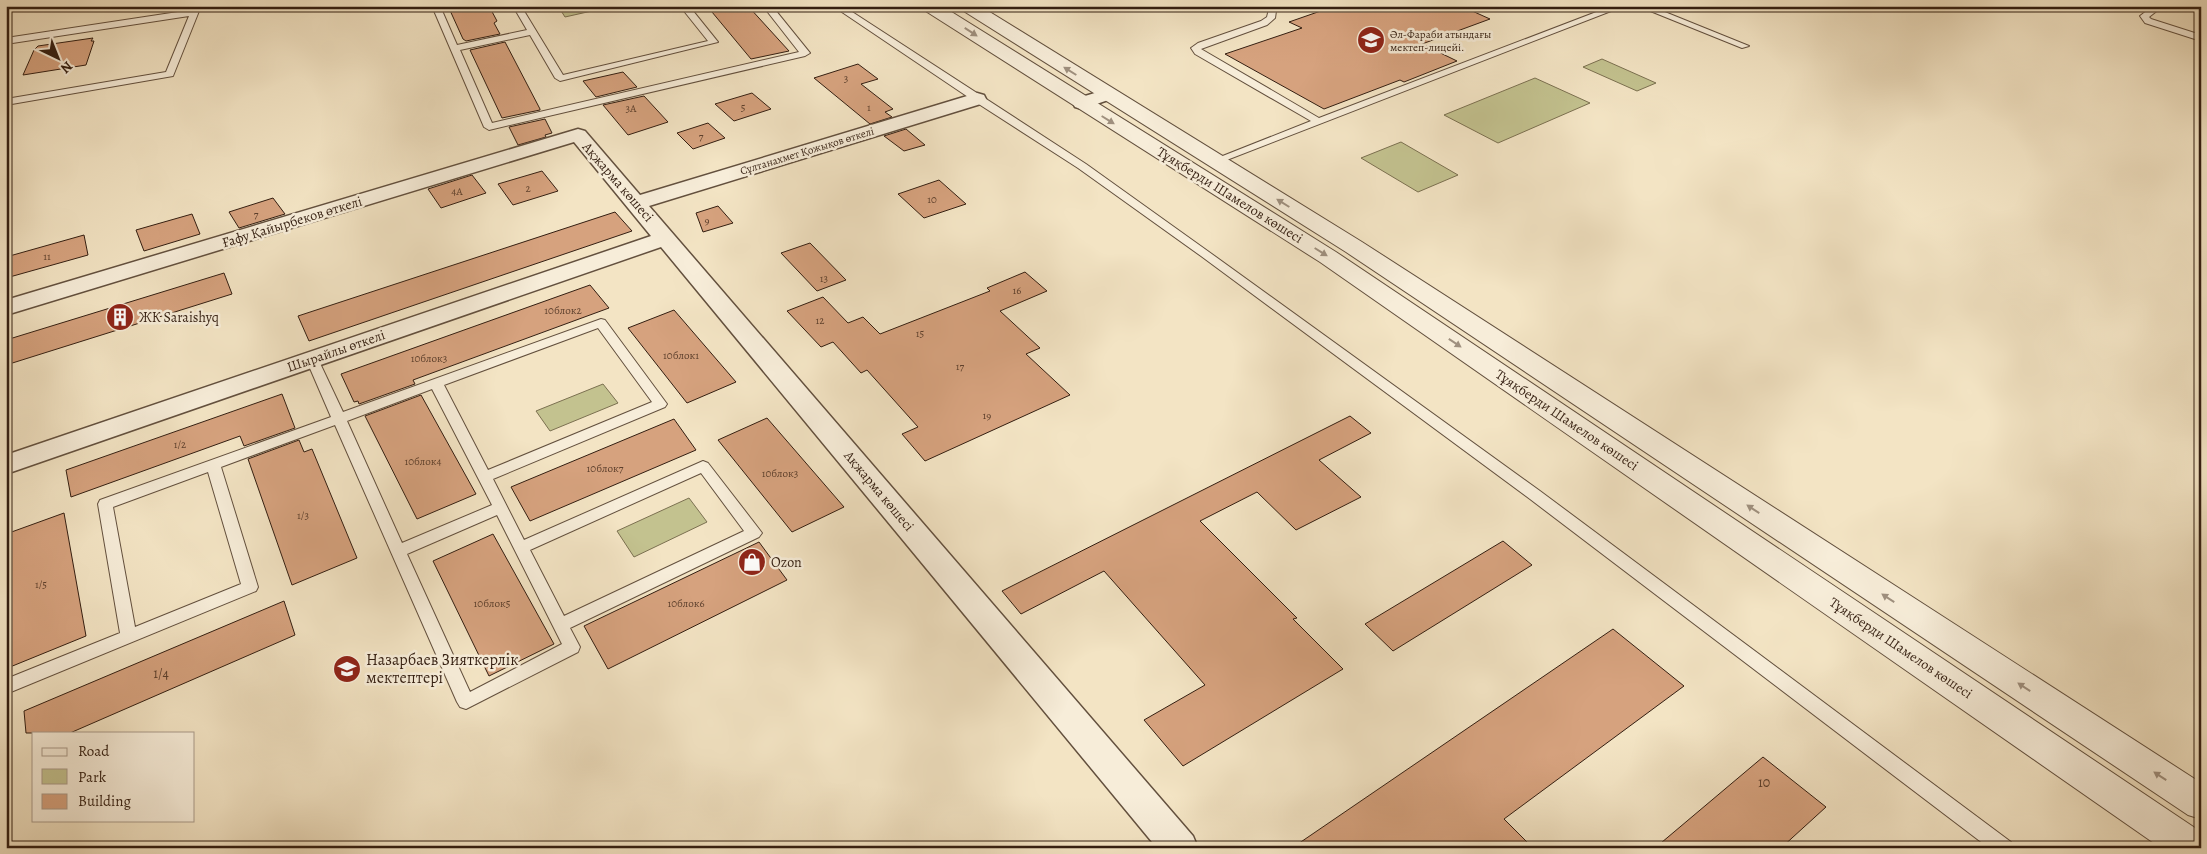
<svg xmlns="http://www.w3.org/2000/svg" width="2207" height="854" viewBox="0 0 2207 854" font-family="Alegreya,serif">
	<style>
		.green { fill: #c3c28f; stroke: #7b7050 }
		.building { fill: #d6a27e; stroke: #331e11 }
		.lines { fill: none; stroke-linecap: round; stroke-linejoin: round }
		.service-casing { stroke: #63503e; stroke-width: 2 }
		.minor-casing { stroke: #63503e; stroke-width: 3 }
		.tertiary-casing { stroke: #63503e; stroke-width: 2 }
		.service { fill: #f7edd9; fill-rule: evenodd }
		.minor { fill: #f7edd9; fill-rule: evenodd }
		.tertiary { fill: #f7edd9; fill-rule: evenodd }
		.oneway { fill: #9f907f }
		.labels { text-anchor: middle; dominant-baseline: central; stroke-width: 5; stroke-linejoin: round; paint-order: stroke }
		.far-poi-label { font-size: 11px; fill: #331e11; stroke: #f7edd9; text-anchor: start }
		.number-label { font-size: 11px; fill: #5c3f2c }
		.far-street-label { font-size: 11px; fill: #331e11; stroke: #f7edd9 }
		.street-label { font-size: 14px; fill: #331e11; stroke: #f7edd9 }
		.poi-label { font-size: 14px; fill: #331e11; stroke: #f7edd9; text-anchor: start }
		.near-number-label { font-size: 14px; fill: #5c3f2c }
		.near-poi-label { font-size: 16px; fill: #331e11; stroke: #f7edd9; text-anchor: start }
	</style>
	<rect width="100%" height="100%" fill="#f3e4c4"/>
	<filter id="stains"><feTurbulence type="fractalNoise" baseFrequency=".004" numOctaves="4"/><feColorMatrix values="0 0 0 0 .2 0 0 0 0 .09 0 0 0 0 .02 0 0 0 .5 -.17"/></filter>
	<radialGradient id="worn" r=".72"><stop offset=".6" stop-color="#630" stop-opacity="0"/><stop offset="1" stop-color="#630" stop-opacity=".3"/></radialGradient>
	<path class="green" d="M558 6H614L565 17Z
		M1602 59 1656 83 1637 91 1583 67Z
		M1535 78 1590 103 1498 143 1444 115Z
		M1401 142 1458 175 1418 192 1361 158Z
		M603 384 618 403 550 431 536 411Z
		M689 498 707 522 634 557 617 531Z"/>
	<path class="building" d="M448 6H489L497 21 494 23 500 34 466 41 463 39Z
		M707 6H748L789 51 751 59Z
		M1335 6H1461L1490 19 1422 44 1457 61 1404 82 1400 80 1324 109 1225 54 1302 28 1289 22Z
		M93 38 91 41H94L86 65 23 75 34 50 38 46Z
		M505 42 540 109V110L502 118 470 50Z
		M858 64 878 79 861 84 893 109 885 112 892 117 870 124 814 78Z
		M623 72 637 87 596 97 583 81Z
		M752 93 771 109 734 121 715 104Z
		M644 96 668 122 628 135 603 105Z
		M545 119 552 133 545 135 546 137 518 145 509 127Z
		M708 123 725 138 693 149 677 133Z
		M906 129 925 145 904 151 884 136Z
		M542 171 558 191 513 205 498 184Z
		M472 175 486 193 441 208 428 189Z
		M939 180 966 204 924 218 898 194Z
		M273 198 285 214 239 228 229 212Z
		M718 206 733 223 703 232 696 213Z
		M615 212 632 231 309 341 298 316Z
		M192 214 200 234 144 251 136 230Z
		M84 235 88 255 6 278V257Z
		M810 243 846 280 817 291 781 253Z
		M1025 272 1047 291 1000 311 1040 348 1026 354 1070 395 925 461 902 434 918 427 867 370 861 373 833 342 821 347 787 311 823 297 848 323 863 317 880 334 990 291 987 288Z
		M224 273 232 294 6 365V340Z
		M590 285 609 308 413 380 415 384 359 404 358 401 354 402 341 374Z
		M674 310 736 382 687 403 628 328Z
		M282 394 295 428 244 446 240 436 71 497 66 470Z
		M421 395 476 494 417 519 365 416Z
		M1350 416 1371 433 1319 460 1361 497 1296 530 1257 492 1200 521 1297 618 1293 619 1343 669 1183 766 1144 720 1205 685 1104 571 1021 614 1002 591Z
		M767 418 844 507 792 532 718 440Z
		M674 419 696 450 530 521 511 487Z
		M299 440 304 452 312 449 357 558 292 585 248 459Z
		M64 513 86 636 10 667 6 634V534Z
		M493 534 554 644 489 676 433 561Z
		M1503 541 1532 565 1393 651 1365 624Z
		M759 542 787 580 608 669 584 626Z
		M284 601 295 635 70 733H26L24 711Z
		M1613 629 1684 686 1504 819 1533 848H1292Z
		M1763 757 1826 807 1781 848H1655Z"/>
	<g class="lines">
		<g class="service-casing">
			<path id="service" d="M193 6H201L173 76 6 105V99L166 72 189 16 6 44V38L191 10Z
				M432 6H440L457 45 527 30 513 6H521L563 75 708 41 680 6H689L718 42 560 81 555 78 530 35 460 50 492 123 799 52 763 6H772L810 53 805 56 489 130 484 127Z
				M833 6H843L1086 164 1209 252 1540 491 2011 842 2013 848H1989L1530 499 1201 256 1078 168 974 101Z
				M1612 6H1624L1219 163 1215 164 1210 161 1311 121 1195 54 1191 48 1198 43 1261 21 1267 17 1269 9 1276 11 1275 18 1267 25 1201 49 1319 118Z
				M1638 6H1650L1749 46 1742 48Z
				M2153 6H2163L2149 17 2151 19 2201 35V41L2145 23 2140 16Z
				M2191 6H2201V10Z
				M601 319 605 320 667 404 665 407 493 479 524 540 703 461 708 463 759 529 762 533 759 537 570 628 580 647 578 652 466 709 460 707 457 702 335 425 221 467 258 587 256 591 6 694V679L120 633 98 504 100 500 331 417 306 359 307 356 312 355 318 359 343 412ZM598 328 652 402 488 470 444 385ZM432 389 492 505 402 543 347 421ZM208 472 241 584 135 627 113 507ZM701 473 744 531 564 616 530 550ZM497 515 562 644 470 692 407 554Z"/>
		</g>
		<g class="minor-casing">
			<path id="minor" d="M1108 89 1114 90 1117 94 1114 98 1082 109 1075 107 1073 103 1075 99Z
				M977 93 984 95 986 99 984 103 649 206 1193 836 1198 848H1157L661 247 6 474V455L651 236 574 142 6 315V300L578 129 585 131 640 195Z"/>
		</g>
		<g class="tertiary-casing">
			<path id="tertiary" d="M922 6H942L1336 252 2201 832V848H2161L1320 262 924 10Z
				M960 6H980L1362 242 2201 783V819L2188 815 1346 252 962 10Z"/>
		</g>
		<use href="#service" class="service"/>
		<use href="#minor" class="minor"/>
		<use href="#tertiary" class="tertiary"/>
	</g>
	<defs><path id="oneway-solid" d="M-6-.8H1V-3.2L6.5 0L1 3.2V.8H-6Z" transform="scale(1.25)"/></defs>
	<g class="oneway">
		<use href="#oneway-solid" transform="translate(971 32) rotate(33)"/>
		<use href="#oneway-solid" transform="translate(1070 71) rotate(-148)"/>
		<use href="#oneway-solid" transform="translate(1108 120) rotate(32)"/>
		<use href="#oneway-solid" transform="translate(1283 203) rotate(-148)"/>
		<use href="#oneway-solid" transform="translate(1321 252) rotate(32)"/>
		<use href="#oneway-solid" transform="translate(1455 343) rotate(34)"/>
		<use href="#oneway-solid" transform="translate(1753 509) rotate(-147)"/>
		<use href="#oneway-solid" transform="translate(1888 598) rotate(-147)"/>
		<use href="#oneway-solid" transform="translate(2024 687) rotate(-147)"/>
		<use href="#oneway-solid" transform="translate(2160 776) rotate(-147)"/>
	</g>
	<defs>
		<g id="school-disc" transform="scale(1.4375)"><circle r="9.5" fill="#8f2418" stroke="#f7edd9"/><path d="M0-5L7-2L0 1L-7-2ZM-4 1L0 2.5L4 1V4Q0 6-4 4Z" fill="#fff"/></g>
		<g id="building-disc" transform="scale(1.4375)"><circle r="9.5" fill="#8f2418" stroke="#f7edd9"/><path d="M-4-6H4V6H1V3H-1V6H-4ZM-2.5-4.3h1.7v1.8h-1.7ZM.8-4.3h1.7v1.8H.8ZM-2.5-1h1.7V.8h-1.7ZM.8-1h1.7V.8H.8Z" fill="#fff"/></g>
		<g id="shop-disc" transform="scale(1.4375)"><circle r="9.5" fill="#8f2418" stroke="#f7edd9"/><path d="M-5-2.5h2.3a2.7 3.5 0 0 1 5.4 0H5L5.5 6h-11ZM-1.5-2.5h3a1.5 2.3 0 0 0-3 0Z" fill="#fff"/></g>
	</defs>
	<g fill-rule="evenodd">
		<use href="#school-disc" x="1371" y="40"/>
		<use href="#building-disc" x="120" y="317"/>
		<use href="#shop-disc" x="752" y="562"/>
		<use href="#school-disc" x="347" y="669"/>
	</g>
	<g class="labels">
		<g class="far-poi-label">
			<text x="1390" y="34">Әл-Фараби атындағы<tspan x="1390" dy="13">мектеп-лицейі.</tspan></text>
		</g>
		<g class="number-label">
			<text x="846" y="78">3</text>
			<text x="743" y="107">5</text>
			<text x="869" y="107">1</text>
			<text x="631" y="108">3А</text>
			<text x="701" y="136">7</text>
			<text x="528" y="188">2</text>
			<text x="457" y="191">4А</text>
			<text x="932" y="199">10</text>
			<text x="256" y="214">7</text>
			<text x="707" y="220">9</text>
			<text x="47" y="256">11</text>
			<text x="824" y="278">13</text>
			<text x="1017" y="290">16</text>
			<text x="563" y="310">10блок2</text>
			<text x="820" y="320">12</text>
			<text x="920" y="333">15</text>
			<text x="681" y="355">10блок1</text>
			<text x="429" y="358">10блок3</text>
			<text x="960" y="366">17</text>
			<text x="987" y="415">19</text>
			<text x="180" y="444">1/2</text>
			<text x="423" y="461">10блок4</text>
			<text x="605" y="468">10блок7</text>
			<text x="780" y="473">10блок3</text>
			<text x="303" y="515">1/3</text>
			<text x="41" y="584">1/5</text>
			<text x="492" y="603">10блок5</text>
			<text x="686" y="603">10блок6</text>
		</g>
		<g class="far-street-label">
			<text transform="translate(807 151) rotate(-17)">Сұлтанахмет Қожықов өткелі</text>
		</g>
		<g class="street-label">
			<text transform="translate(618 182) rotate(49)">Ақжарма көшесі</text>
			<text transform="translate(1230 195) rotate(32)">Тұяқберди Шамелов көшесі</text>
			<text transform="translate(292 222) rotate(-17)">Ғафу Қайырбеков өткелі</text>
			<text transform="translate(336 351) rotate(-19)">Шырайлы өткелі</text>
			<text transform="translate(1567 420) rotate(34)">Тұяқберди Шамелов көшесі</text>
			<text transform="translate(879 491) rotate(50)">Ақжарма көшесі</text>
			<text transform="translate(1901 648) rotate(34)">Тұяқберди Шамелов көшесі</text>
		</g>
		<g class="poi-label">
			<text x="139" y="317">ЖК Saraishyq</text>
			<text x="771" y="562">Ozon</text>
		</g>
		<g class="near-number-label">
			<text x="161" y="673">1/4</text>
			<text x="1764" y="782">10</text>
		</g>
		<g class="near-poi-label">
			<text x="366" y="660">Назарбаев Зияткерлік<tspan x="366" dy="18">мектептері</tspan></text>
		</g>
	</g>
	<rect width="2207" height="854" fill="none" stroke="#f3e4c4" stroke-width="25"/>
	<rect x="8" y="8" width="2192" height="839" fill="none" stroke="#331e11" stroke-width="2.5"/>
	<rect x="12" y="12" width="2182" height="829" fill="none" stroke="#331e11"/>
	<rect x="32" y="732" width="162" height="90" fill="#f7edd9" stroke="#a99a89"/>
	<rect x="42" y="748" width="25" height="8" fill="#f7edd9" stroke="#a99a89"/>
	<text x="78" y="756" font-size="15" fill="#331e11">Road</text>
	<rect x="42" y="769" width="25" height="15" fill="#c3c28f" stroke="#a99a89"/>
	<text x="78" y="782" font-size="15" fill="#331e11">Park</text>
	<rect x="42" y="794" width="25" height="15" fill="#d6a27e" stroke="#a99a89"/>
	<text x="78" y="806" font-size="15" fill="#331e11">Building</text>
	<g transform="translate(58 58) rotate(137)" stroke="#f7edd9" stroke-width="4" paint-order="stroke">
	<path d="M0-4L9 19L0 12L-9 19Z" fill="#331e11"/>
	<text y="-8" font-size="14" font-weight="bold" text-anchor="middle" fill="#331e11">N</text>
	</g>
	<rect width="100%" height="100%" filter="url(#stains)"/>
	<rect width="100%" height="100%" fill="url(#worn)"/>
</svg>
